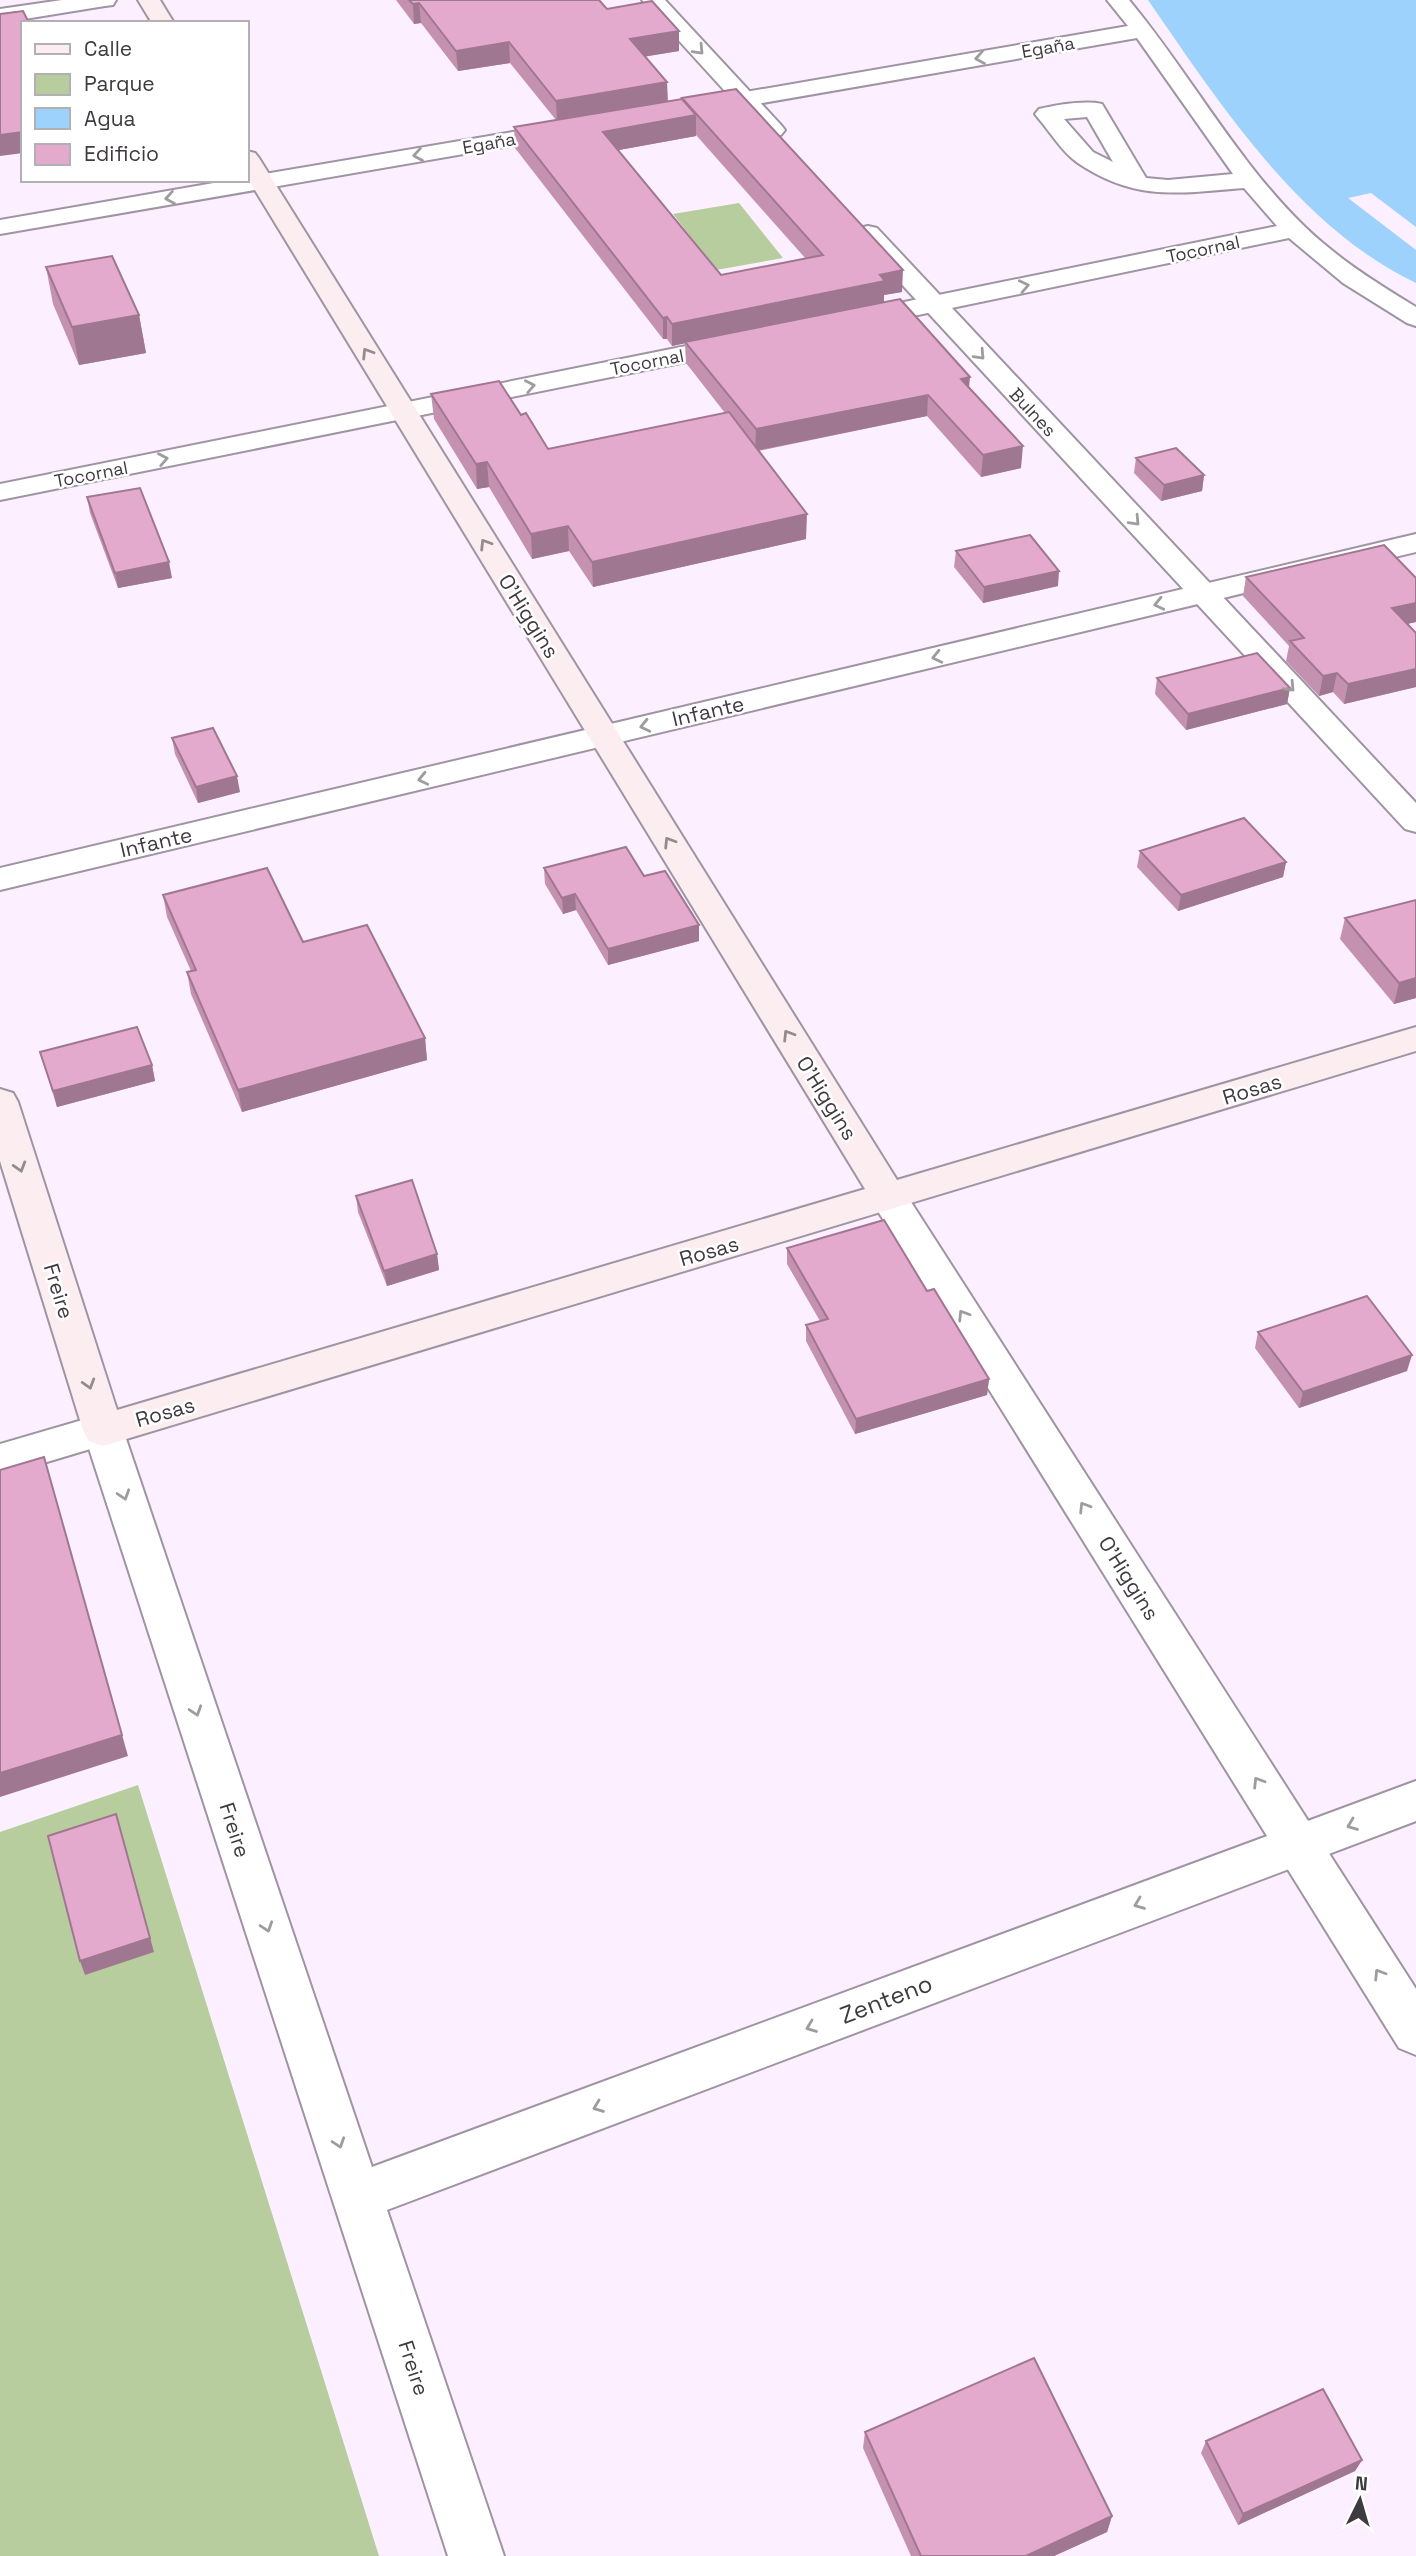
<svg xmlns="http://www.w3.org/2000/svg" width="1416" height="2556" viewBox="0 0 1416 2556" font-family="'Space Grotesk',sans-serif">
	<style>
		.green { fill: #b7cd9d }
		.water { fill: #9cd2fb }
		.pier { fill: #fcefff }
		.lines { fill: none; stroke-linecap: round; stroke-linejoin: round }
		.minor-casing { stroke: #9f94a2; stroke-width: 4 }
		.tertiary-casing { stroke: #9f94a2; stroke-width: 4 }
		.secondary-casing { stroke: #9f94a2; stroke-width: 4 }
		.minor { fill: #fff; fill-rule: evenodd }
		.tertiary { fill: #fff; fill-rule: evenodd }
		.secondary { fill: #fcedf0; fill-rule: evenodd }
		.wall { fill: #c492b0; fill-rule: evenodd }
		.shaded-wall { fill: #a07790 }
		.building { fill: #e4aacd; stroke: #a07790; stroke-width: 2 }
		.oneway { stroke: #9f9ca0 }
		.oneway2 { stroke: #948b8f }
		.labels { text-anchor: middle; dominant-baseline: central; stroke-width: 5; stroke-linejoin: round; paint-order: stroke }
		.far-street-label { font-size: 18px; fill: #3f3a40; stroke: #fff }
		.street-label { font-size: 21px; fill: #3f3a40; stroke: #fff }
		.near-street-label { font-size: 24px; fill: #3f3a40; stroke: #fff }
	</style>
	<rect width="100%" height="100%" fill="#fcefff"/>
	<path class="green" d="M739 203 783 258 716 270 673 214Z
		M138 1785 379 2556H0V1832Z"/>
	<path class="water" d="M1148 0H1416V283C1299 227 1220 104 1148 0Z"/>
	<path class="pier" d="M1371 193 1416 227V250L1348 198Z"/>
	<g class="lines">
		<g class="minor-casing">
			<path id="minor" d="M62 0H116L113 5 105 6 0 23V9Z
				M1107 0H1129C1189 72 1236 160 1304 226 1337 258 1376 283 1416 307V326L1407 323 1343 283 1289 238 860 327 851 324 847 319 851 314 860 311 1277 226 1244 188C1179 193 1136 202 1078 163 1063 153 1051 133 1039 119L1035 114 1039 109C1057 105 1084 100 1102 104L1146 178 1168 180 1233 174 1137 38 705 113 697 111 693 106 697 101 705 99 1128 26ZM1087 117 1113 162 1093 152 1064 119Z
				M566 123 574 125 578 130 574 135 0 234V220L231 180H247V177Z
				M736 336 745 338 749 344 745 350 0 500V484Z
				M1416 534V552L0 890V868Z
				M103 1414 117 1419 123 1430 372 2167 1416 1781V1821L387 2210 504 2556H448L83 1430 89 1419Z"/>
		</g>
		<g class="tertiary-casing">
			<path id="tertiary" d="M642 0H665L781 125 785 130 781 135H765Z
				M868 226 877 228 1416 803V832L1405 829 859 238 856 233 859 228Z
				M889 1184 902 1188 1416 1989V2055L1399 2048 876 1208 870 1198 876 1188Z
				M103 1414 117 1419 123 1430 117 1441 0 1476V1444Z"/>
		</g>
		<g class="secondary-casing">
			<path id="secondary" d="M138 0H160L174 23H152Z
				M247 151 255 153 259 158 897 1180 1416 1027V1051L103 1446 89 1441 83 1430 0 1161V1089L13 1093 18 1102 117 1410 865 1189 247 177Z"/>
		</g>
		<use href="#minor" class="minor"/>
		<use href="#tertiary" class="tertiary"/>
		<use href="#secondary" class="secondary"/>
	</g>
	<path class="wall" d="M396 0H599L607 9 679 51 646 56 668 101 682 99 902 292 884 295V302L969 387 1021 468 981 477 927 416 758 451 806 539 593 587 569 551 532 559 489 487 477 489 434 419 431 394 521 415 548 449 725 413 686 363 685 343 672 346 667 339H663L515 148 514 127 556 120 510 63 458 71 421 23 414 24ZM696 135 806 259 721 275 618 150 696 136Z
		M46 267 139 315 146 353 79 365 53 304Z
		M1136 458 1204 475 1202 491 1161 501 1134 473Z
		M87 497 172 578 118 588 90 513Z
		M956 551 1058 586 983 603 954 567Z
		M1246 577 1416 578V622L1407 624 1416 633V687L1344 704 1333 692 1319 696 1286 661 1289 646 1243 596Z
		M1157 678 1290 688 1287 704 1186 730 1155 694Z
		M172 738 240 792 198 803 175 754Z
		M1140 851 1286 862 1283 877 1178 911 1137 867Z
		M544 868 644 876 699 941 608 965 576 910 563 914 545 884Z
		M163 895 303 942 425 1038 427 1060 242 1112 191 994 187 972 191 971 167 917Z
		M1416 900V998L1394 1004 1340 939 1345 918Z
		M40 1052 152 1065 155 1081 57 1107Z
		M356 1196 437 1254 439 1270 387 1286 358 1212Z
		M787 1248 927 1291 989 1379 987 1395 855 1434 806 1341V1325L820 1321 787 1264Z
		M1258 1332 1407 1371 1299 1408 1255 1348Z
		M865 2432 1112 2516 1107 2532 1054 2556H911L863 2448Z
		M1206 2441 1362 2460 1355 2471 1238 2525 1201 2453Z"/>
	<path class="shaded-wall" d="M419 3 421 23 414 24 413 4Z
		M679 31V51L631 59 630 39Z
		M509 42 510 63 458 71 456 51Z
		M667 82 668 102 557 121 556 101Z
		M696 115V136L603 153V132Z
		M23 132V153L0 156V135Z
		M903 270 902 292 884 295V303L672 346V324Z
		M139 315 146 353 79 365 72 327Z
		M667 317V339H663V318Z
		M970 377 968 398 961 379Z
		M928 395 927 416 755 451 756 429Z
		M1023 446 1021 468 981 477 983 455Z
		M487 462 489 487 477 489 476 464Z
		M1204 475 1202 491 1161 501 1164 485Z
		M807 514 806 539 593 587 592 562Z
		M568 526 569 551 532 559 531 534Z
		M169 562 172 578 118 588 115 573Z
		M1059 571 1058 586 983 603 984 587Z
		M1416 603V622L1388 628 1392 608Z
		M1416 669V687L1344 704 1348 684Z
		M1337 673 1333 692 1319 696 1323 676Z
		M1290 688 1287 704 1186 730 1188 714Z
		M237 776 240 792 198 803 196 787Z
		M1286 862 1283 877 1178 911 1181 895Z
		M575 894 576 910 563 914 562 898Z
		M699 925V941L608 965V949Z
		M1416 978V998L1394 1004 1399 983Z
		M425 1038 427 1060 242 1112 238 1090Z
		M152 1065 155 1081 57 1107 53 1091Z
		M437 1254 439 1270 387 1286 384 1271Z
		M1412 1355 1407 1371 1299 1408 1303 1392Z
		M989 1379 987 1395 855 1434 856 1419Z
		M44 1457 128 1756 0 1797V1773Z
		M116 1814 154 1952 85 1975 80 1961Z
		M1362 2460 1355 2471 1238 2525 1243 2514Z
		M1112 2516 1107 2532 1054 2556H1026Z"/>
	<path class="building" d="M409 0H599L607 9 652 1 679 31 630 39 667 82 556 101 509 42 456 51 419 3 413 4Z
		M23 11 29 23H23V132L0 135V14Z
		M736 89 903 270 880 275 885 281 672 324 667 317 663 318 514 127 682 99 696 115 603 132 721 275 823 255 682 98Z
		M112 256 139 315 72 327 46 267Z
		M900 299 970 377 961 379 1023 446 983 455 928 395 756 429 685 342Z
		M499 381 521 415 526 413 548 449 729 412 807 514 592 562 568 526 531 534 487 462 476 464 431 394Z
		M1176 448 1204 475 1164 485 1136 458Z
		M140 488 169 562 115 573 87 497Z
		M1030 535 1059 571 984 587 956 551Z
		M1384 545 1416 578V603L1392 608 1416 633V669L1348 684 1337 673 1323 676 1290 641 1304 638 1246 577Z
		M1257 653 1290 688 1188 714 1157 678Z
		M213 728 237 776 196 787 172 738Z
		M1244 818 1286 862 1181 895 1140 851Z
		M626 847 644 876 665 871 699 925 608 949 575 894 562 898 544 868Z
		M267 868 303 942 367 925 425 1038 238 1090 187 972 196 970 163 895Z
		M1416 900V978L1399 983 1345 918Z
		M137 1027 152 1065 53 1091 40 1052Z
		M412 1180 437 1254 384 1271 356 1196Z
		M884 1220 927 1291 934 1289 989 1379 856 1419 806 1325 828 1319 787 1248Z
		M1367 1296 1412 1355 1303 1392 1258 1332Z
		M44 1457 122 1735 0 1773V1470Z
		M116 1814 150 1938 80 1961 48 1836Z
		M1034 2358 1112 2516 1026 2556H921L865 2432Z
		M1323 2389 1362 2460 1243 2514 1206 2441Z"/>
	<defs><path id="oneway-chevron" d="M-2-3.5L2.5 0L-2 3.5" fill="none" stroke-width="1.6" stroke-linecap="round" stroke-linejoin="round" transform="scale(1.75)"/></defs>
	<g class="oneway">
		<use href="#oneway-chevron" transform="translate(699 50) rotate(47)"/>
		<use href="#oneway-chevron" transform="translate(980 58) rotate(170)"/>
		<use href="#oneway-chevron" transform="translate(418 155) rotate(170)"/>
		<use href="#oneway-chevron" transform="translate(170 198) rotate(170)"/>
		<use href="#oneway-chevron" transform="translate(1024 286) rotate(-12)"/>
		<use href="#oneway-chevron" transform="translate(980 355) rotate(47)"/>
		<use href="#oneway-chevron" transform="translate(530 386) rotate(-11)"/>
		<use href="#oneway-chevron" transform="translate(163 459) rotate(-11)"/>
		<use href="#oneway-chevron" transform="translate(1135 521) rotate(47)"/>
		<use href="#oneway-chevron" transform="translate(1159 604) rotate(167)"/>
		<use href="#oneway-chevron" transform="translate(937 657) rotate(167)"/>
		<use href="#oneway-chevron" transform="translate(1290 687) rotate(47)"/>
		<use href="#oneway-chevron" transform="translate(645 726) rotate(167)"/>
		<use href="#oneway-chevron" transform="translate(423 779) rotate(167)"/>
		<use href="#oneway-chevron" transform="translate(963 1315) rotate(-122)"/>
		<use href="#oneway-chevron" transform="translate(124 1495) rotate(72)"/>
		<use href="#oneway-chevron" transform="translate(1084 1507) rotate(-122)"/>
		<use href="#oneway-chevron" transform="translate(196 1711) rotate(72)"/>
		<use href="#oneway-chevron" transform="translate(1258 1782) rotate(-122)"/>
		<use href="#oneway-chevron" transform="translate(1352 1825) rotate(159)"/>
		<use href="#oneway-chevron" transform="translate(1139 1904) rotate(159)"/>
		<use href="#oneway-chevron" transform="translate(267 1927) rotate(72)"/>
		<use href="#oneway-chevron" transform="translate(1379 1974) rotate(-122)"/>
		<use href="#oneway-chevron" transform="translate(811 2027) rotate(159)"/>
		<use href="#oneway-chevron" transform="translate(598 2107) rotate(159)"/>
		<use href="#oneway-chevron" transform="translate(339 2143) rotate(72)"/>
	</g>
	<g class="oneway2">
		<use href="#oneway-chevron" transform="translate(367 353) rotate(-122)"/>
		<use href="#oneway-chevron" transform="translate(485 544) rotate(-122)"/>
		<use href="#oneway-chevron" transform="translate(669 842) rotate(-122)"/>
		<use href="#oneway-chevron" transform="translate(788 1035) rotate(-122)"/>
		<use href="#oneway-chevron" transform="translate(20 1167) rotate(73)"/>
		<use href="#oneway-chevron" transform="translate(89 1384) rotate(73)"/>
	</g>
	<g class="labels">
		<g class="far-street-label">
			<text transform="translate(1048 47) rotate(-10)">Egaña</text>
			<text transform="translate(489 143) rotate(-10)">Egaña</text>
			<text transform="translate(1203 249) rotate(-12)">Tocornal</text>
			<text transform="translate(647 362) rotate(-11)">Tocornal</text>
			<text transform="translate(1033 412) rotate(47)">Bulnes</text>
			<text transform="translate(91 474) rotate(-11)">Tocornal</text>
		</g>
		<g class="street-label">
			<text transform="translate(529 616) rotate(58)">O'Higgins</text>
			<text transform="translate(708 711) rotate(-13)">Infante</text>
			<text transform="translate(156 842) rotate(-13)">Infante</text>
			<text transform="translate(1252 1089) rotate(-17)">Rosas</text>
			<text transform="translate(827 1098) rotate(58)">O'Higgins</text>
			<text transform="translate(709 1251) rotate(-16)">Rosas</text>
			<text transform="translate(59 1291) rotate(73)">Freire</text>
			<text transform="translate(165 1412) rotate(-16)">Rosas</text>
			<text transform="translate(1129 1578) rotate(58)">O'Higgins</text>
			<text transform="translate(235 1830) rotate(72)">Freire</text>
			<text transform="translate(414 2368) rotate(72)">Freire</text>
		</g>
		<g class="near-street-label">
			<text transform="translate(886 1999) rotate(-21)">Zenteno</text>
		</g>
	</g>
	<rect x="21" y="21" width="228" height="161" fill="#ffffff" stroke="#b2b0b3" stroke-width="2"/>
	<rect x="35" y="44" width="35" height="10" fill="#fcedf0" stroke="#b2b0b3" stroke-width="2"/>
	<text x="84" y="56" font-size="21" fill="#3f3a40">Calle</text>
	<rect x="35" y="74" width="35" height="21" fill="#b7cd9d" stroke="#b2b0b3" stroke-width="2"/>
	<text x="84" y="91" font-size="21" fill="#3f3a40">Parque</text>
	<rect x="35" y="108" width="35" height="21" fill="#9cd2fb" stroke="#b2b0b3" stroke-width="2"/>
	<text x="84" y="126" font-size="21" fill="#3f3a40">Agua</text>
	<rect x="35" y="144" width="35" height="21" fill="#e4aacd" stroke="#b2b0b3" stroke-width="2"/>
	<text x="84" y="161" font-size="21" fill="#3f3a40">Edificio</text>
	<g transform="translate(1360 2500) rotate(5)" stroke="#ffffff" stroke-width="5" paint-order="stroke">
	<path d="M0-5L12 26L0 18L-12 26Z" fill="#3f3a40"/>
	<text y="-10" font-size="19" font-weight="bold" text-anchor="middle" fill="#3f3a40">N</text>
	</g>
</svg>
